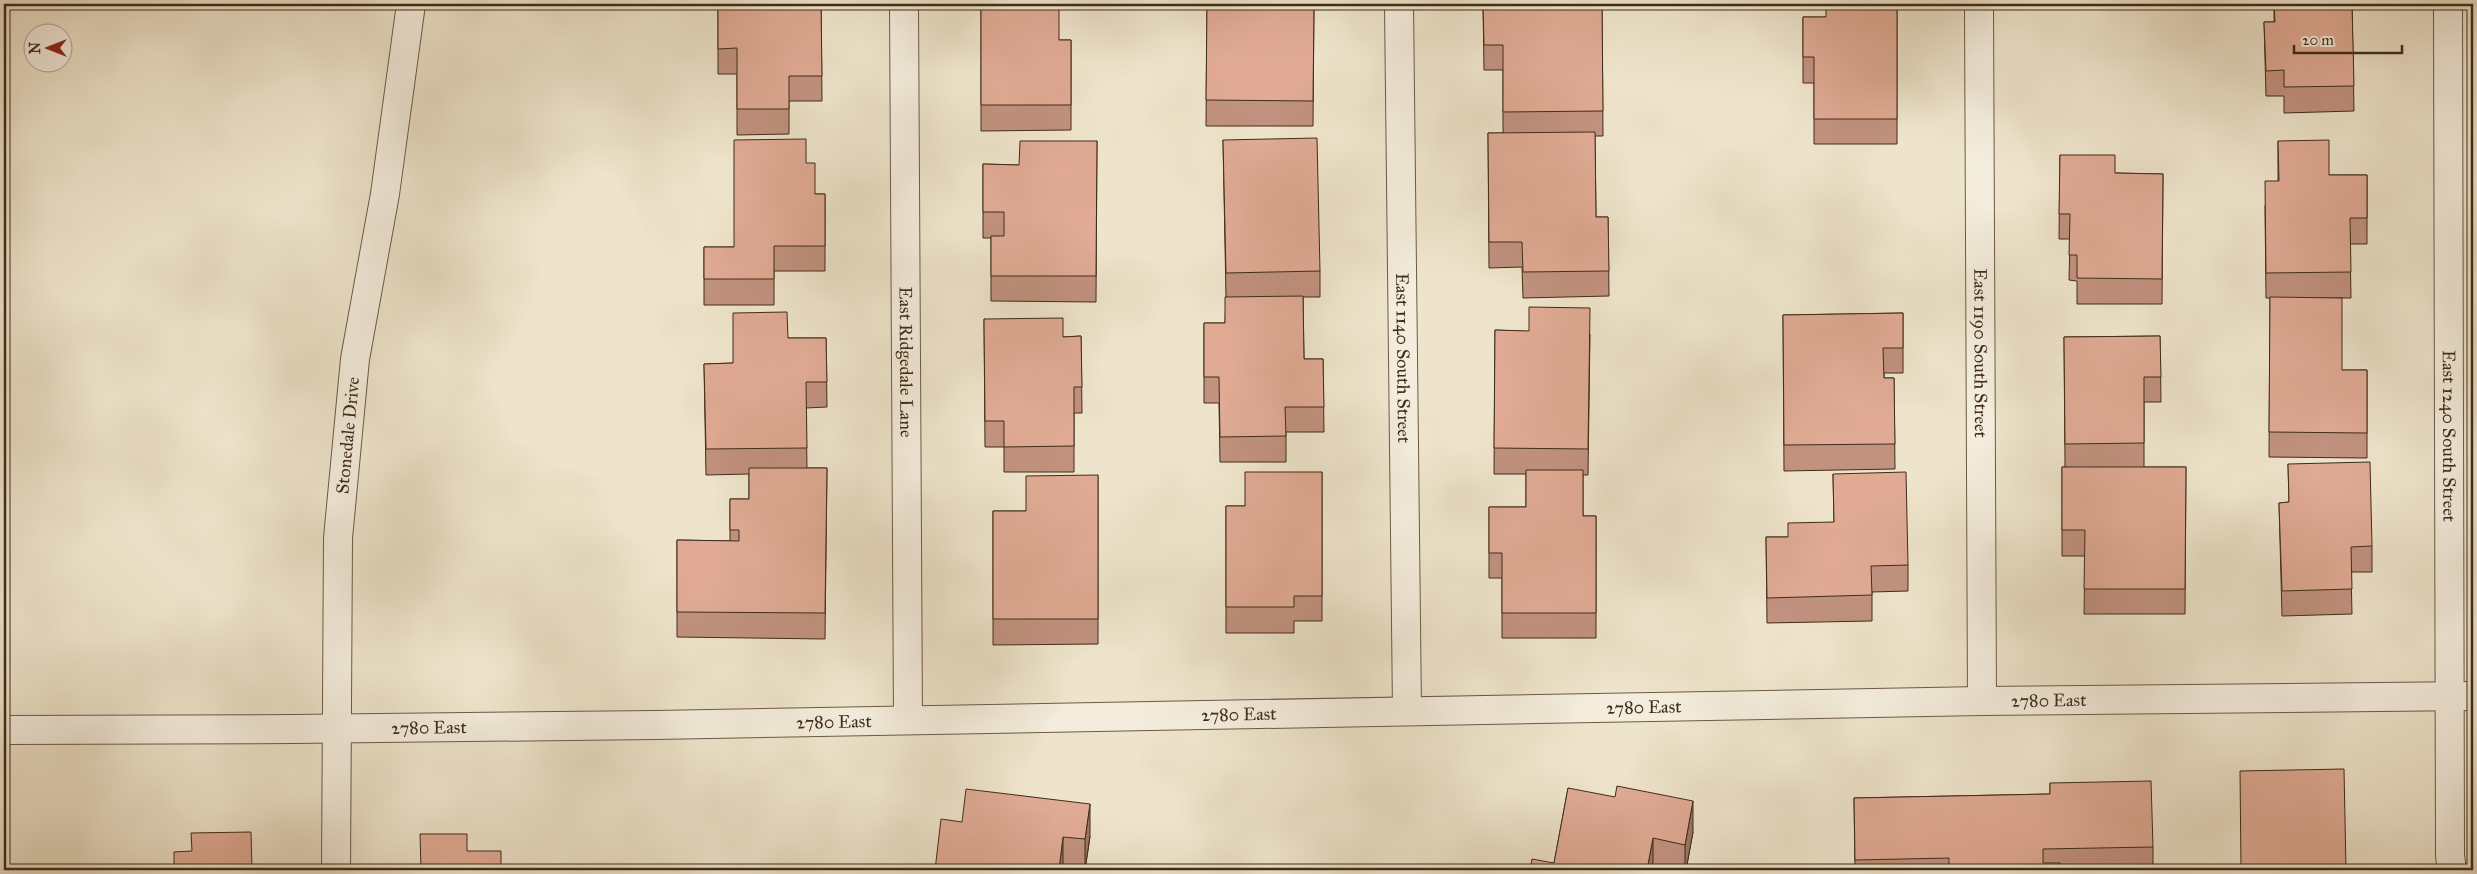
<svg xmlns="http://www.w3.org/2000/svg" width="2477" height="874" viewBox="0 0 2477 874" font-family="'IM FELL Great Primer',serif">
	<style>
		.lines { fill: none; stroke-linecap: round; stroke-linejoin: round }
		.street-casing { stroke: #6c5a46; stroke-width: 30 }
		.street { stroke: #f4eddd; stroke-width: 28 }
		.wall { fill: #c1927f; stroke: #402c19 }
		.shaded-wall { fill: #9d7768; stroke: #402c19 }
		.building { fill: #e0aa94; stroke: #402c19 }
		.labels { text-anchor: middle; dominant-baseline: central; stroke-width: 5; stroke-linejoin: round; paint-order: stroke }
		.street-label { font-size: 18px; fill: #402c19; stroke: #f4eddd }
	</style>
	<rect width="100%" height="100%" fill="#eee4cb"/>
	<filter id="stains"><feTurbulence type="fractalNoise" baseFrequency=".004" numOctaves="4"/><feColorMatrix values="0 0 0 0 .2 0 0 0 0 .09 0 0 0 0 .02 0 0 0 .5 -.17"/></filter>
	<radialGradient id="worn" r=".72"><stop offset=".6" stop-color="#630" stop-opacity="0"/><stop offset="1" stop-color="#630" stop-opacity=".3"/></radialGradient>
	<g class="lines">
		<g class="street-casing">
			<g id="street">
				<path id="s1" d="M904 4 908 720"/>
				<path id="s2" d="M1399 4 1407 711"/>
				<path id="s3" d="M1979 4 1982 701"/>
				<path id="s4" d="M2448 4 2450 856 2452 870"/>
				<path id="s5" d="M4 730 293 729 655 725 1982 701 2473 696"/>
				<path id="s6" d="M336 870 338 538 355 359 385 194 411 4"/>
			</g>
		</g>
		<use href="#street" class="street"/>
	</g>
	<path class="wall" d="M718 4H821L822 101H789V134L737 135V74H718Z
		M981 4 1059 40H1071V130L981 131Z
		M1207 4H1314L1313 126H1206Z
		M1483 4H1602L1603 136H1595L1596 217H1608L1609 296 1523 298 1522 267 1489 268 1488 133H1503V70H1484Z
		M1897 4V144H1814V83H1803V17H1826Z
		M2274 4H2352L2354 111 2284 113V96H2266L2264 22H2274Z
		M1223 140 1320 271V297H1303L1304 359H1323L1324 432H1286V462H1220L1219 403H1204V323H1225L1226 297Z
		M1097 141 1096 302 991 301V238H983V164L1019 165Z
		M2278 141 2329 175H2367V244H2350L2351 298H2303L2342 370H2367V458L2269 457 2270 298H2266L2265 206 2278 181Z
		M2060 155 2115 173 2163 174 2162 304H2077V281L2069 280 2070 239H2059Z
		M815 194H825V271H774V305H704V247H734Z
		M1903 313V373H1884V378H1894L1895 469 1784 471 1783 315Z
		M984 319 1063 337 1081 336 1082 413H1074V472H1004V447H985Z
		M1495 330 1590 334 1588 475H1583V516H1596V638H1502V578H1489V507H1526V474H1494Z
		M2160 336 2161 402H2144V467H2186L2185 614H2084L2085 556H2062V467H2065L2064 337Z
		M788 338H826L827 407 806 408 807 468H827L825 639 677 637V540L730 541V499H749V474L706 475 704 364 733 363Z
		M2288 464 2372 546V572H2351L2352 614 2282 616 2279 503 2289 502Z
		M1322 472V621H1294V633H1226V506H1245Z
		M1833 474 1908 565V591L1872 592V621L1767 623 1766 537H1788L1834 522Z
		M1098 475V644L993 645V511H1026Z
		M2050 783 2153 847V870H1855L1854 798 2050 794Z
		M1568 788 1693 832 1686 870H1530L1554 863Z
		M962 822 1090 836 1085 870 1063 868V870H935Z"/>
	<path class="shaded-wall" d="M1693 801V832L1686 870H1685V845Z
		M1090 804V836L1085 870V839Z
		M1063 837V870H1059Z
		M1653 838V870H1647Z"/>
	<path class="building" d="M718 4H821L822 76H789V109H737V48L718 49Z
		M981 4H1059V40H1071V105H981Z
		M1207 4H1314L1313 101 1206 100Z
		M1483 4H1602L1603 111 1503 112V45H1484Z
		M1826 4H1897V119H1814V57H1803V17H1826Z
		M2274 4H2352L2354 86 2284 87V70L2266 71 2264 22H2275Z
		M1595 132 1596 217H1608L1609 271 1523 272 1522 242H1489L1488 133Z
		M1317 138 1320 271 1226 273 1223 140Z
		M806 139V163H815V194H825V246H774V279H704V247H734V140Z
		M2329 140V175H2367V218H2350L2351 272 2266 273 2265 181H2279L2278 141Z
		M1020 141H1097L1096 276H991V236H1004V212H983V164L1019 165Z
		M2060 155H2115V173L2163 174 2162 279 2077 278V255H2069L2070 214H2059Z
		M1303 296 1304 359H1323L1324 407H1285L1286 436 1220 437 1219 377H1204V323H1225V297Z
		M2270 297 2342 298V370H2367V433L2269 432Z
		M1529 307 1590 308 1588 449 1494 448 1495 330 1529 331Z
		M787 312 788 338H826L827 382H806L807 448 706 449 704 364 733 363V313Z
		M1903 313V348H1883L1884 378H1894L1895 444 1784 445 1783 315Z
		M1063 318V337L1081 336 1082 387H1074V446L1004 447V421H985L984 319Z
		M2160 336 2161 377H2144V443L2065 444 2064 337Z
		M2370 462 2372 546 2351 547 2352 589 2282 591 2279 503 2289 502 2288 464Z
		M2062 467H2186L2185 589H2084L2085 530H2062Z
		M749 468H827L825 613 677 612V540L739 541V530H730V499H749Z
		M1526 470H1583V516H1596V613H1502V553H1489V507H1526Z
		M1245 472H1322V596H1294V607H1226V506H1245Z
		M1906 472 1908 565 1871 566 1872 595 1767 598 1766 537H1788V523L1834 522 1833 474Z
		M1098 475V619H993V511H1026V476Z
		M2344 769 2346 870 2358 869 2359 870H2241L2240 771Z
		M2151 781 2153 847 2043 849V863H2060L2061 870H1949V858L1855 860 1854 798 2050 794V783Z
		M1617 786 1693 801 1685 845 1653 838 1647 870H1530L1532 859 1554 863 1568 788 1615 797Z
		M966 789 1090 804 1085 839 1063 837 1059 870H935L941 819 962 822Z
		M251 832 252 870H174V852L192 851 191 833Z
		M420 834H467V851H501V870H421Z
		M893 868 915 870H892Z"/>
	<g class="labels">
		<g class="street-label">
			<text stroke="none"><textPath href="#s3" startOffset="349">East 1190 South Street</textPath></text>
			<text stroke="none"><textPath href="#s2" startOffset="354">East 1140 South Street</textPath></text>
			<text stroke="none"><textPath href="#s1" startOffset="358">East Ridgedale Lane</textPath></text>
			<text stroke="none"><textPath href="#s6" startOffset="435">Stonedale Drive</textPath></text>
			<text stroke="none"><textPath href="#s4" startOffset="432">East 1240 South Street</textPath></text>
			<text stroke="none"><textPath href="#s5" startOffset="2045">2780 East</textPath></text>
			<text stroke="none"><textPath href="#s5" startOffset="1640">2780 East</textPath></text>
			<text stroke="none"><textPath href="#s5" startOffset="1235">2780 East</textPath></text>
			<text stroke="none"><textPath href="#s5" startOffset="830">2780 East</textPath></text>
			<text stroke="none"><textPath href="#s5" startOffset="425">2780 East</textPath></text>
		</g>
	</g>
	<rect width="2477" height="874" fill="none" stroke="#eee4cb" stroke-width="20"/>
	<rect x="5" y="5" width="2467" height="864" fill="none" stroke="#402c19" stroke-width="2.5"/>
	<rect x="10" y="10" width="2457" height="854" fill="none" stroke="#402c19"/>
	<g transform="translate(48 48) rotate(270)"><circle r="24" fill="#f4eddd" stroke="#aca08f"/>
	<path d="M0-4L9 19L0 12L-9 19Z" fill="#8f2418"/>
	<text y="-8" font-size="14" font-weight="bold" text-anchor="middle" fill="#402c19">N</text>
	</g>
	<path d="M2294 45v8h108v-8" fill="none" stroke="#402c19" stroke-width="2.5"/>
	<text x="2302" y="45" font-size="15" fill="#402c19" stroke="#f4eddd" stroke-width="4" paint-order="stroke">20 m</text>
	<rect width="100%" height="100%" filter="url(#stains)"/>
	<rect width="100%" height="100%" fill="url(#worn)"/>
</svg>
